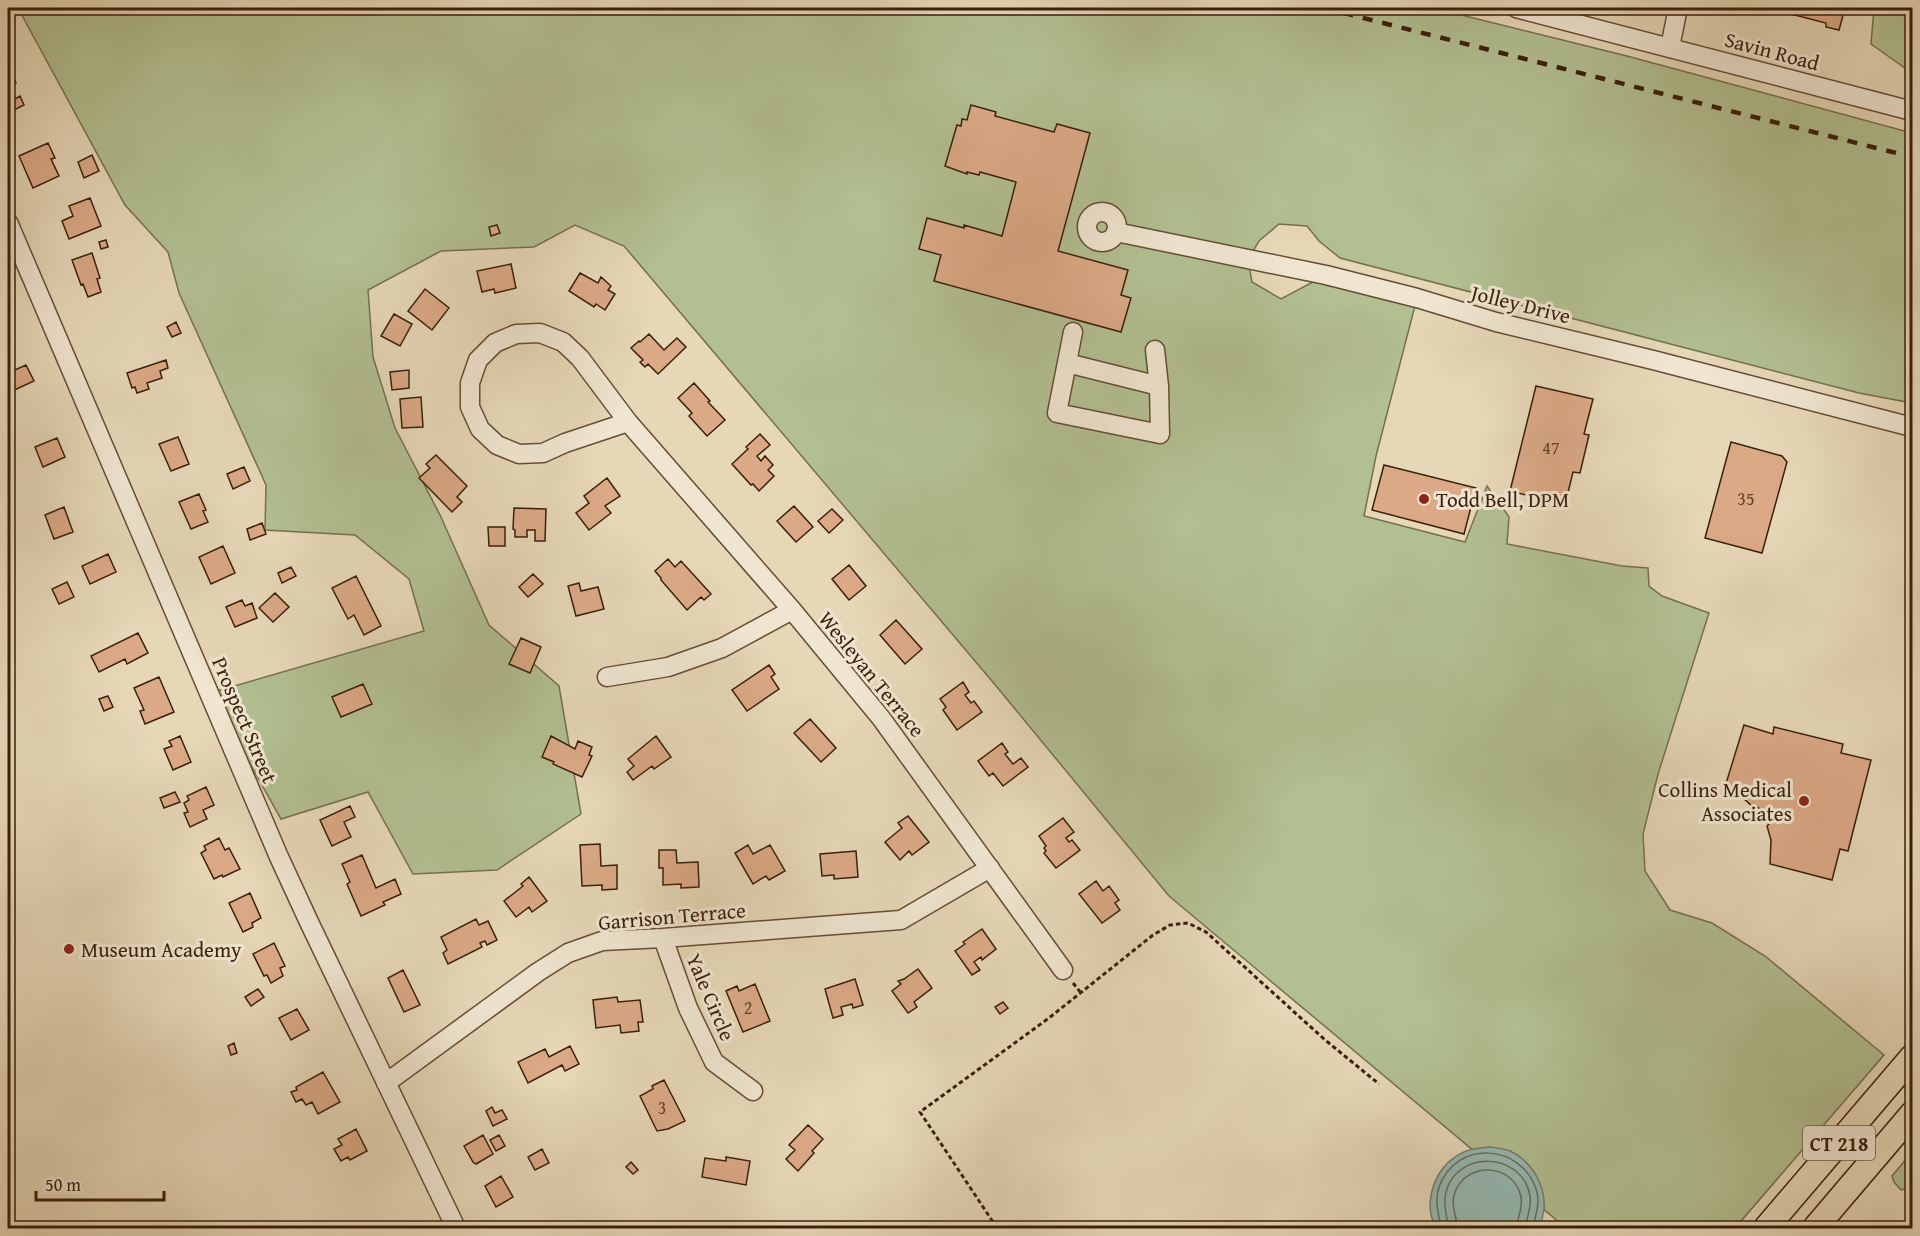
<svg xmlns="http://www.w3.org/2000/svg" width="1920" height="1236" viewBox="0 0 1920 1236" font-family="'Gentium Book Plus',serif">
	<style>
		.green { fill: #b2bf91; stroke: #766f4e; stroke-width: 1.5 }
		.water { fill: #96b9b2; stroke: #717b6f; stroke-width: 1.5 }
		.lines { fill: none; stroke-linecap: round; stroke-linejoin: round }
		.shore { stroke: #686c5e; stroke-width: 1.5 }
		.building { fill: #dba986; stroke: #3a1f0a; stroke-width: 1.5 }
		.minor-casing { stroke: #654d35; stroke-width: 21 }
		.major-casing { stroke: #3a1f0a; stroke-width: 27 }
		.path { stroke: #3a1f0a; stroke-width: 3; stroke-dasharray: 4.5 3; stroke-linecap: butt }
		.minor { stroke: #efe5d0; stroke-width: 18 }
		.major { stroke: #e6d7b7; stroke-width: 24 }
		.rail { stroke: #3a1f0a; stroke-width: 4.5; stroke-dasharray: 10 10; stroke-linecap: butt }
		.poi-dot { fill: #8f2418; stroke: #efe5d0; stroke-width: 2 }
		.labels { text-anchor: middle; dominant-baseline: central; stroke-width: 6; stroke-linejoin: round; paint-order: stroke }
		.number-label { font-size: 18px; fill: #624229 }
		.shield { fill: #efe5d0; stroke: #705a45; stroke-width: 1.5 }
		.shield-label { font-size: 20px; font-weight: bold; fill: #3a1f0a }
		.street-label { font-size: 21px; fill: #3a1f0a; stroke: #efe5d0 }
		.poi-label { font-size: 21px; fill: #3a1f0a; stroke: #efe5d0; text-anchor: start }
	</style>
	<rect width="100%" height="100%" fill="#e6d7b7"/>
	<filter id="stains"><feTurbulence type="fractalNoise" baseFrequency=".00333" numOctaves="4"/><feColorMatrix values="0 0 0 0 .2 0 0 0 0 .09 0 0 0 0 .02 0 0 0 .5 -.17"/></filter>
	<radialGradient id="worn" r=".72"><stop offset=".6" stop-color="#630" stop-opacity="0"/><stop offset="1" stop-color="#630" stop-opacity=".3"/></radialGradient>
	<path class="green" d="M18 8H1433L1627 56 1912 133V403L1859 393 1340 258 1319 241 1307 226 1279 224 1259 241 1248 260 1252 282 1281 299 1326 275 1417 298 1376 456 1364 516 1465 542 1487 486 1509 517 1507 544 1622 566 1648 568 1649 586 1662 596 1709 613 1658 774 1643 834 1645 871 1670 910 1712 923 1765 956 1884 1055 1735 1228H1566L1169 896 997 687 624 246 575 225 534 247 441 251 368 290 373 357 395 428 441 517 489 625 559 686 581 814 497 870 413 874 368 792 281 819 210 693 424 631 409 579 355 535 265 530 266 485 179 293 168 252 125 205Z
		M1874 8H1912V73L1871 44Z
		M1912 1152V1187L1901 1190 1894 1182 1892 1176Z"/>
	<path class="water" d="M1491 1147C1497 1148 1504 1149 1510 1151 1532 1161 1546 1186 1544 1210 1543 1216 1541 1223 1539 1228H1436C1423 1205 1433 1172 1455 1157 1466 1149 1478 1148 1491 1147Z"/>
	<g class="lines">
		<path class="shore" d="M1441 1228C1439 1214 1434 1202 1439 1187 1456 1139 1523 1143 1537 1192 1540 1205 1535 1216 1533 1228
			M1448 1228C1448 1216 1442 1206 1446 1192 1457 1149 1523 1152 1530 1196 1532 1208 1526 1217 1526 1228
			M1457 1228C1457 1216 1450 1205 1455 1192 1467 1161 1514 1163 1521 1197 1523 1208 1517 1218 1517 1228"/>
	</g>
	<path class="building" d="M1766 8H1845L1839 30 1826 27V23L1779 11V14L1765 11Z
		M12 74 16 83 9 87 15 99 20 96 24 105 8 113V76Z
		M971 105 996 112 995 116 1054 132 1057 124 1090 133 1058 251 1128 270 1121 295 1131 298 1121 332 934 281 941 255 919 249 927 218 964 228V225L1002 236 1016 182 980 172 979 175 967 172V174L945 166 957 125 961 126 962 119 967 120Z
		M48 143 55 158 51 159 59 176 33 188 19 156Z
		M92 155 99 171 84 178 78 162Z
		M90 198 101 226 69 239 62 221 73 216 69 206Z
		M497 225 500 233 491 236 489 227Z
		M106 240 108 247 101 249 99 242Z
		M92 253 100 278 97 279 101 292 88 297 83 284 81 285 72 260Z
		M511 264 516 288 495 293 494 289 482 292 477 271Z
		M580 273 598 283 601 277 611 286 608 290 615 294 605 310 596 304 594 307 569 291Z
		M425 289 449 308 432 330 408 311Z
		M394 314 412 324 400 346 381 336Z
		M176 322 181 333 172 337 167 327Z
		M649 334 664 350 677 338 686 347 658 374 648 364 645 367 640 362 643 360 631 348 639 341 640 342Z
		M166 360 168 368 160 371 162 378 147 383 149 389 137 393 135 387 132 388 127 373Z
		M26 365 34 381 8 393V373Z
		M409 370V388L392 390 390 372Z
		M694 383 710 401 708 402 725 420 707 436 689 416 692 413 678 398Z
		M1536 386 1593 399 1584 434 1589 435 1580 473 1573 472 1565 505 1510 491Z
		M421 397 423 427 402 428 400 399Z
		M760 434 770 445 757 456 761 461 765 456 773 465 768 470 774 476 759 491 753 484 751 485 732 464 748 449 746 447Z
		M178 437 189 464 171 471 159 444Z
		M57 438 65 457 43 467 35 447Z
		M1731 442 1782 456 1787 462 1762 553 1705 538Z
		M436 455 467 486 457 497 462 502 452 512 419 478 430 468 426 464Z
		M1384 465 1476 488 1464 534 1372 510Z
		M244 467 250 481 233 489 227 474Z
		M607 478 620 496 605 506 611 513 589 530 576 513 589 503 584 496Z
		M199 494 206 510 203 511 208 522 191 529 179 502Z
		M794 506 813 527 796 542 777 521Z
		M64 507 73 532 54 539 45 515Z
		M514 508 546 509 545 541H535V530H527V537H515V530L513 529Z
		M832 509 843 520 829 533 818 521Z
		M262 523 266 534 250 540 247 529Z
		M488 527H505V546H489Z
		M223 546 235 573 211 584 199 557Z
		M108 554 116 572 90 584 82 566Z
		M668 559 675 567 681 561 711 594 704 600 701 597 687 610 661 580V578L655 571Z
		M849 565 866 586 849 600 832 579Z
		M291 567 296 576 282 583 278 573Z
		M533 574 543 584 528 597 519 587Z
		M356 576 381 626 364 635 354 615 348 619 332 588Z
		M67 582 74 597 59 604 52 589Z
		M579 583 581 591 598 587 604 609 576 616 568 586Z
		M275 593 289 607 273 622 259 608Z
		M242 600 245 606 252 603 257 618 235 627 226 607Z
		M896 620 922 649 905 664 880 635Z
		M138 633 148 653 127 664 125 659 99 672 91 656Z
		M521 638 541 647 530 673 509 664Z
		M769 665 775 674 771 677 779 689 747 711 732 690Z
		M159 677 174 712 145 724 140 711 144 710 134 688Z
		M963 682 969 692 965 695 971 703 974 701 982 712 957 730 943 710 946 707 940 699Z
		M363 684 372 704 341 717 332 697Z
		M108 696 113 707 104 711 99 699Z
		M810 719 836 748 821 762 794 733Z
		M1744 725 1773 734 1774 727 1843 744 1841 753 1871 760 1848 851 1840 849 1832 880 1770 864 1771 840 1767 826 1769 824 1758 807 1754 808 1743 798 1724 790Z
		M180 736 191 762 173 770 164 749 172 746 169 741Z
		M551 736 575 749 578 741 592 747 589 755 592 756 582 777 553 764 554 762 542 757Z
		M656 736 671 757 654 769 652 766 633 780 627 772 634 766 628 759Z
		M1002 743 1008 752 1005 754 1013 764 1021 758 1028 767 1003 786 993 773 989 776 978 761Z
		M206 787 214 805 203 810 207 819 190 827 184 813 188 812 184 803 189 800 187 796Z
		M175 792 180 802 164 808 160 798Z
		M350 806 355 817 344 822 351 837 332 846 320 820Z
		M908 816 929 842 912 855 909 851 900 860 885 842 902 828 898 823Z
		M1063 818 1074 832 1066 838 1069 842 1072 840 1080 850 1056 868 1044 853 1046 851 1044 848 1046 846 1039 836Z
		M219 838 225 850 229 848 240 869 223 877 222 875 214 879 201 853 206 850 204 846Z
		M600 844 601 866 617 865V889L602 890V885L582 886 580 845Z
		M748 845 753 854 770 845 785 871 769 880 766 876 753 884 735 853Z
		M659 850H676L677 863 698 862 699 887 681 888V884L663 885V868H659Z
		M856 851 858 877 834 879V875L822 876 820 854Z
		M362 855 376 888 395 879 401 894 383 902 385 905 361 916 347 884 350 882 342 864Z
		M529 877 547 901 532 912 529 907 516 917 504 901 523 886 521 884Z
		M1096 881 1103 891 1109 886 1119 900 1115 903 1120 910 1102 923 1079 894Z
		M250 893 261 918 252 923 253 927 243 932 229 903Z
		M476 919 479 925 488 921 497 940 487 945 485 941 480 943 482 947 448 964 443 953 447 950 441 937Z
		M982 929 996 949 982 960 981 957 974 962 980 970 972 975 955 951 965 944 963 942Z
		M274 943 285 966 280 968 283 976 271 983 267 975 264 976 253 954Z
		M918 969 932 988 914 1002 917 1007 908 1013 892 991 901 984 898 981 904 979Z
		M403 970 420 1005 404 1012 388 978Z
		M855 979 863 1005 853 1008 852 1004 841 1007 843 1015 833 1018 825 989Z
		M755 984 770 1021 743 1032 726 991 737 986 739 991Z
		M258 989 264 997 251 1006 245 997Z
		M617 997 618 1002 640 1000 643 1022H638L639 1031 621 1033 620 1025 596 1028 593 1000Z
		M1003 1002 1008 1008 1000 1014 995 1007Z
		M297 1009 309 1030 291 1040 279 1018Z
		M234 1043 237 1053 231 1055 228 1046Z
		M570 1046 579 1064 565 1071 562 1065 528 1083 518 1062 545 1049 549 1057Z
		M323 1072 340 1102 318 1114 312 1102 306 1105 302 1099 296 1102 291 1092 297 1090 296 1087Z
		M664 1080 685 1121 668 1129 657 1131 640 1096 653 1089 652 1086Z
		M492 1107 495 1113 502 1110 507 1119 493 1126 486 1111Z
		M808 1125 823 1139 812 1151 814 1153 798 1171 786 1159 795 1150 789 1145Z
		M356 1129 367 1151 350 1160 348 1157 341 1161 334 1149 342 1145 338 1139Z
		M483 1135 493 1154 476 1164 473 1162 464 1146Z
		M499 1135 505 1146 496 1151 490 1140Z
		M542 1149 549 1163 535 1170 528 1157Z
		M726 1157 750 1161 746 1185 702 1177 705 1158 726 1161Z
		M631 1162 638 1170 633 1174 626 1167Z
		M501 1176 513 1197 496 1207 485 1186Z"/>
	<g class="lines">
		<g class="minor-casing">
			<path id="minor" d="M1516 8 1912 111
				M1670 47 1678 8
				M1087 227a15 15 0 1 1 30 0a15 15 0 1 1-30 0Z
				M8 222 279 857 309 922 456 1228
				M1116 232 1326 275 1417 298 1496 322 1653 360 1912 427
				M1073 332 1057 413 1160 434 1159 386 1155 350
				M1067 363 1159 386
				M628 422 565 443 543 453 519 454 497 445 480 429 470 407V383L478 360 495 343 516 334 540 333 563 342 580 358 628 422 792 610 881 718 1063 970
				M607 677 668 667 722 648 792 610
				M663 938 688 1008 714 1062 753 1091
				M386 1083 538 972 568 953 602 941 663 938 901 920 990 868"/>
		</g>
		<g class="major-casing">
			<path id="major" d="M1766 1228 1912 1057
				M1815 1228 1912 1114"/>
		</g>
		<path class="path" d="M1073 983 1081 993
			M997 1228 920 1112 1049 1018 1153 935 1170 925 1188 923 1206 932 1324 1039 1379 1084"/>
		<use href="#minor" class="minor"/>
		<use href="#major" class="major"/>
		<path class="rail" d="M1324 8 1912 157"/>
	</g>
	<g class="poi-dot">
		<circle cx="1424" cy="499" r="6"/>
		<circle cx="1804" cy="801" r="6"/>
		<circle cx="69" cy="949" r="6"/>
	</g>
	<g class="labels">
		<g class="number-label">
			<text x="1551" y="447">47</text>
			<text x="1746" y="498">35</text>
			<text x="748" y="1007">2</text>
			<text x="662" y="1107">3</text>
		</g>
		<rect class="shield" x="1803" y="1126" width="72" height="34" rx="4.5"/>
		<g class="shield-label">
			<text x="1839" y="1143">CT 218</text>
		</g>
		<g class="street-label">
			<text transform="translate(1772 51) rotate(15)">Savin Road</text>
			<text transform="translate(1521 304) rotate(14)">Jolley Drive</text>
			<text transform="translate(872 674) rotate(51)">Wesleyan Terrace</text>
			<text transform="translate(245 720) rotate(67)">Prospect Street</text>
			<text transform="translate(672 916) rotate(-5)">Garrison Terrace</text>
			<text transform="translate(711 997) rotate(67)">Yale Circle</text>
		</g>
		<g class="poi-label">
			<text x="1436" y="499">Todd Bell, DPM</text>
			<text x="1792" y="789" text-anchor="end">Collins Medical<tspan x="1792" dy="24">Associates</tspan></text>
			<text x="81" y="949">Museum Academy</text>
		</g>
	</g>
	<rect width="1920" height="1236" fill="none" stroke="#e6d7b7" stroke-width="30"/>
	<rect x="9" y="9" width="1902" height="1218" fill="none" stroke="#3a1f0a" stroke-width="3"/>
	<rect x="15" y="15" width="1890" height="1206" fill="none" stroke="#3a1f0a" stroke-width="1.5"/>
	<path d="M36 1191v9h128v-9" fill="none" stroke="#3a1f0a" stroke-width="3"/>
	<text x="45" y="1191" font-size="18" fill="#3a1f0a" stroke="#efe5d0" stroke-width="4.5" paint-order="stroke">50 m</text>
	<rect width="100%" height="100%" filter="url(#stains)"/>
	<rect width="100%" height="100%" fill="url(#worn)"/>
</svg>
